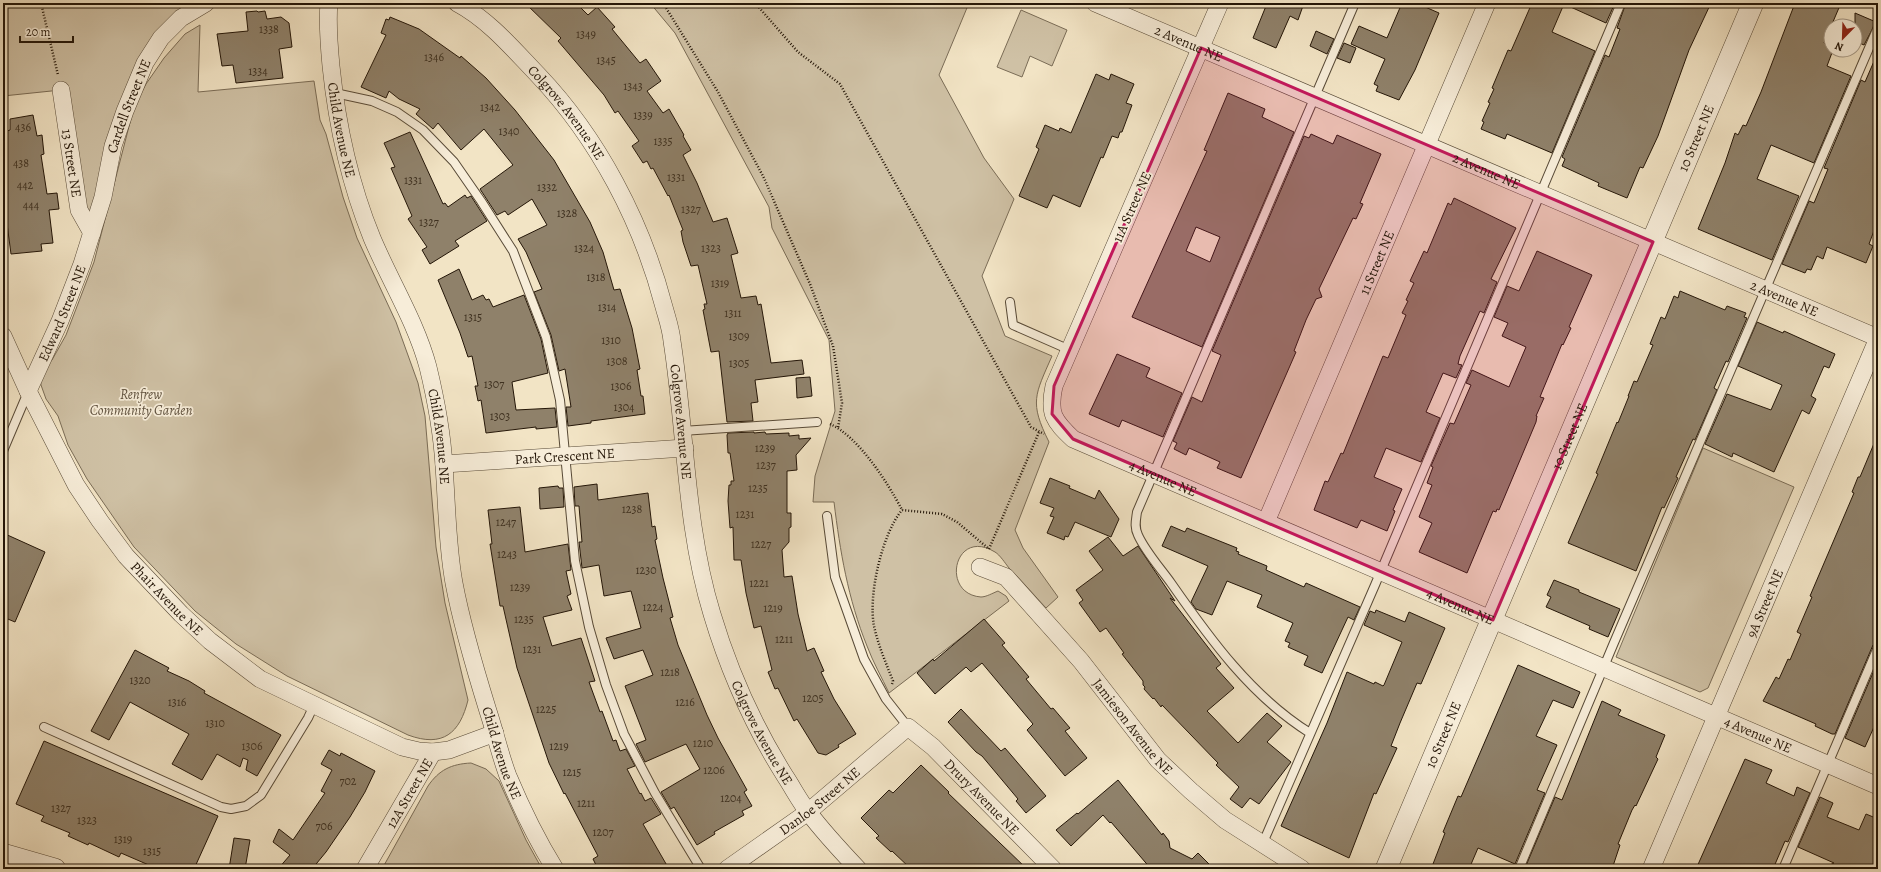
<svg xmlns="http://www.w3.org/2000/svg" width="1881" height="872" viewBox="0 0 1881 872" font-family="Alegreya,serif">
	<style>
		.green { fill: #cfc1a5; stroke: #7a6c56 }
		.building { fill: #8f816a; stroke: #241608; fill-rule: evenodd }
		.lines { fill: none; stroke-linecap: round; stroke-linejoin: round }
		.service-casing { stroke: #584a37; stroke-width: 10 }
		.minor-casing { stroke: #584a37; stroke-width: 18 }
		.tertiary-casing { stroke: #584a37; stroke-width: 22 }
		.path { stroke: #241608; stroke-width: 2.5; stroke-dasharray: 1 2; stroke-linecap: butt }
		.service { stroke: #f7edd9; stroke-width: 8 }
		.minor { stroke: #f7edd9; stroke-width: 17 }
		.tertiary { stroke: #f7edd9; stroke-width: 21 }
		.marked { fill: #c2185b; fill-opacity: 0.2; stroke: #c2185b; stroke-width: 3; stroke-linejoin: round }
		.labels { text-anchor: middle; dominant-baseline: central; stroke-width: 3.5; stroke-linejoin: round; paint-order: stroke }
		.number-label { font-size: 12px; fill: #3f3120 }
		.street-label { font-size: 14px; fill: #241608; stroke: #f7edd9 }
		.park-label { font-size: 14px; font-style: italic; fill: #60523f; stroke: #f7edd9 }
	</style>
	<rect width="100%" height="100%" fill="#f2e4c5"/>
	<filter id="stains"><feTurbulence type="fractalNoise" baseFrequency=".005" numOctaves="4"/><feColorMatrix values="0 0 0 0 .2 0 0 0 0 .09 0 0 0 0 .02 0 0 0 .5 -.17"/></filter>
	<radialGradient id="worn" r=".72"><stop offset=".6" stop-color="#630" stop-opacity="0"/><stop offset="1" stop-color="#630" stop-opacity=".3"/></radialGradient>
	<path class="green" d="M3 3H206L145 63 92 233 61 90 3 96Z
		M650 3H969L939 75 984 158 1014 199 982 276 1005 336 1052 356C1035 395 1029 402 1049 442L1015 530 1023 548 1058 597 1046 608C1034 595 1022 581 1009 568 1005 563 1000 555 995 552 954 527 940 594 981 597 986 597 993 593 998 591L1006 596 1009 601 889 693C882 678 873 662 867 646 848 599 840 551 834 502H813L815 476 835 411 829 340 772 228 769 207 675 33Z
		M1021 10 1067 30 1052 66 1030 56 1022 77 997 67Z
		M200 25 198 92 314 81 320 120 326 134 343 197 357 238 396 322 418 383 425 416 436 547 445 603 468 700C460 733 443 748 408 735L287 676 236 644 195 611 134 547 87 479 68 445 58 416 46 399 41 385 40 379 43 370 52 360 66 335 94 262 134 107 146 84 164 58 185 34Z
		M1703 448 1794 487 1708 688 1700 692 1616 657Z
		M471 763 486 769 499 781 526 840 542 869H382L428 786C439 770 451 764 471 763Z"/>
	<path class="building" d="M525 3H576L588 15 597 7 615 27 612 29 640 63 646 59 661 81 647 91 663 113 669 109 684 135 683 136 691 150 683 155 697 183 713 222 727 218 738 253 731 255 741 298 756 296 758 305 761 304 771 363 802 360 804 374 755 380 758 402 751 403 753 421 727 422 719 351 711 352 703 310 705 309 704 304H707L698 265 691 266 683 242 681 231 683 230 669 195 668 196 653 168 651 169 647 161 643 163 632 146 639 141 618 111 615 113 604 95 558 41 561 38Z
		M1259 3H1304L1298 20 1290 16 1276 48 1253 38 1266 6Z
		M1402 3H1416L1439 13 1415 70 1399 100 1376 91 1378 86 1374 84 1385 59 1351 44 1359 26 1387 38Z
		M1532 3H1615L1606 23 1564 4 1552 32 1595 51 1552 153 1507 134 1505 139 1481 129 1484 122 1482 121 1490 103 1488 102 1494 89 1492 88 1508 50 1511 51Z
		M1626 3H1711L1689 50 1658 136 1643 168 1640 167 1627 198 1598 186 1599 183 1562 166 1565 159 1562 157 1605 55 1609 57 1620 29 1617 28Z
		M1795 3H1841L1824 43 1831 46V50H1833L1827 66 1851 76 1814 163 1771 145 1757 179 1799 196 1772 260 1698 229 1725 163 1735 133 1738 135 1743 125 1746 126 1761 92Z
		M257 11 258 12 265 11 267 19 281 17 289 23 292 47 279 49 283 78 236 83 233 65 222 66 217 34 248 31 246 12Z
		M1855 13 1876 22 1864 45 1855 41Z
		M390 17 419 29 460 58 461 56 486 78 515 110 554 160 590 222 603 252 614 290 620 289 632 328 640 369 637 370 641 396H643L645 414 591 421V423L568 426 566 407H571L565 369 559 371 551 335 534 292 542 289 526 252 518 239 547 225 532 199 508 215 505 211 497 215 480 189 513 165 484 129 461 150 438 123 433 129 416 114 420 109 399 99 389 91 386 98 361 87 386 35 381 33 386 19 389 20Z
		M1316 31 1334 39 1327 54 1310 46Z
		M1344 43 1356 48 1350 63 1337 58Z
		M1878 52V220L1869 244 1873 246 1866 263 1827 247 1823 259 1817 256 1811 270 1807 269 1805 273 1782 264 1809 201 1814 203 1828 169 1824 168 1861 80 1865 82Z
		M1096 74 1109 80 1111 74 1134 84 1126 103 1132 105 1122 132H1120L1118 138 1112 136 1103 158 1101 157 1080 207 1053 195 1047 208 1019 196 1039 149 1036 147 1045 125 1059 131 1060 128 1071 133Z
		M1228 93 1265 109 1262 117 1294 132 1202 347 1132 317 1207 151 1204 150ZM1196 227 1220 237 1210 262 1186 251Z
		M33 115 37 136 42 135 44 154 41 155 47 194 57 193 59 209 49 210 53 243 41 244 42 251 11 254 6 216H3V141L6 140 4 132 10 130V119Z
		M410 132 443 204 445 203 448 207 465 195 467 198 471 196 487 221 455 241 459 246 430 264 422 250 427 247 408 219 412 216 391 168 395 167 384 143Z
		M1311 134 1333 144 1337 135 1381 154 1360 203 1363 204 1356 219 1353 218 1319 289 1322 297 1316 299 1306 320 1294 351 1296 352 1241 478 1217 468 1220 462 1189 448 1186 455 1174 449 1177 443 1173 441 1192 397 1202 402 1221 355 1212 351 1304 136 1309 138Z
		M1454 198 1516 228 1491 279 1497 282 1484 313 1480 311 1460 356 1458 364 1462 365 1456 378 1443 373 1426 412 1440 418 1421 462 1386 448 1374 477 1402 489 1393 510 1395 511 1387 531 1361 520 1357 528 1314 510 1325 481 1328 482 1341 453 1343 454 1383 356 1388 358 1406 315 1402 313 1408 301 1406 300 1414 283 1410 281 1424 251 1427 253 1448 203 1451 205Z
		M1537 251 1592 275 1569 327 1571 328 1563 345 1562 344 1542 392 1540 397 1544 398 1536 416H1537L1536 422 1499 510 1497 509 1496 512 1493 511 1467 573 1419 552 1432 523 1419 517 1432 485 1427 483 1433 467 1431 466 1450 423 1454 424 1471 385 1466 383 1472 370 1509 387 1526 347 1502 336 1508 323 1494 317 1507 286 1519 291Z
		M459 269 472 300 483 295 486 300 489 299 493 307 524 295 541 339 548 373 512 382 516 410 555 408 557 427 536 429V427L486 433 481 400 478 401 475 386H478L472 356 468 357 460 333 438 280Z
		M1680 291 1725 310 1727 306 1746 313 1744 317 1747 318 1728 362 1726 361 1714 388 1717 390 1695 440 1693 439 1676 477 1678 478 1664 508 1662 507 1636 571 1568 543 1598 474 1596 473 1617 422 1618 423 1629 396H1628L1634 381 1637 382 1653 345 1650 344 1661 317 1665 319 1674 296 1678 298Z
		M1757 322 1783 333 1784 331 1835 354 1829 368 1824 366 1811 396 1816 399 1809 414 1802 410 1774 472 1733 453 1732 457 1705 444 1727 394 1771 410 1782 385 1738 366Z
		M1117 354 1150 368 1146 377 1182 393 1163 437 1122 420 1119 427 1089 414Z
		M810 377 812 396 797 398 796 378Z
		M754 432V433L765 432 766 434 789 433V436L799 435V439L811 438 796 455 797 470 787 471V513H791V527L789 528V542L782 550 784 577 792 576 798 614 807 651 814 648 824 671 821 672 834 699 856 734 838 745 839 747 826 755 818 753 797 719 794 721 778 688 775 689 768 672 772 670 761 626 754 628 746 593 741 560H734L733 527 730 528 728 501 729 485H731V481H734L730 453H728L727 435 728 433Z
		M1878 434V642L1873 645 1835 734H1832L1815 726 1816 724 1763 701 1776 677 1779 679 1788 659 1790 660 1801 634 1797 632 1812 597 1810 596 1854 493 1852 492 1858 477H1860Z
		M1050 478 1070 486 1069 488 1095 499 1099 490 1119 519 1111 537 1075 522 1068 537 1065 536 1064 540 1047 533 1054 517 1050 516 1054 508 1040 503Z
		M597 484 598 500 648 493 652 527 655 526 657 539 655 540 663 578 673 617 670 618 678 645 707 715 718 738 747 790 744 792 752 806 742 811 744 815 714 832 715 834 697 845 674 807 671 809 661 792 700 769 686 744 645 762 636 744 646 740 625 686 653 675 643 650 614 659 606 638 641 628 631 591 604 596 599 565 582 568 579 542H582L579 506H575L574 487Z
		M558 486 559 488H563L564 507 540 509 539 488Z
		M520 507 525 552 568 544 571 570 566 571 571 594 567 596 572 610 543 617 552 646 581 638 595 681 589 682 600 712 602 711 613 741 616 740 620 751 626 749 635 766 627 769 640 794 641 793 645 801 651 798 661 814 643 824 669 869H598L593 859 598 856 565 793 564 794 549 763 517 668 503 606H500L490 544H492L488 510Z
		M1171 526 1185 532 1187 528 1237 548 1236 551 1239 552 1238 554 1267 566 1266 570 1304 587 1306 583 1360 607 1354 620 1348 617 1322 673 1304 665 1308 656 1288 647 1290 643 1285 641 1293 623 1257 607 1262 595 1227 581 1212 615 1196 609 1191 602 1208 566 1162 546Z
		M3 533 45 552 15 622 3 617Z
		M1108 537 1123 556 1138 546 1175 601 1170 598 1221 664 1216 668 1234 688 1207 711 1238 743 1267 713 1282 726 1267 742 1291 762 1259 804 1250 798 1242 808 1230 799 1239 787 1216 765 1218 763 1162 705 1161 707 1154 698 1153 699 1144 689 1145 687 1143 685V681L1122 654 1124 653 1106 628 1100 632 1079 603 1083 600 1076 590 1103 570 1089 551Z
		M1554 580 1579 590V592L1620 609 1608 637 1589 629 1590 626 1546 607 1551 597 1547 595Z
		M1376 610 1405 622 1409 612 1445 628 1421 684 1417 683 1400 723 1391 746 1397 748 1376 794 1374 793 1349 858 1281 826 1327 723 1347 672 1374 684 1375 682 1383 686 1384 685 1402 642 1364 625 1370 611 1375 613Z
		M984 619 1005 643 1002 645 1029 677 1026 679 1051 709 1053 708 1070 728 1065 731 1087 758 1065 776 1027 730 1033 724 982 663 971 672 966 667 935 694 917 673 933 659 934 661Z
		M135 650 169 668 167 671 189 681 205 691 204 693 281 735 257 776 246 770 248 760 243 758 240 767 217 754 202 780 172 764 189 734 130 702 109 740 91 731Z
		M1878 661V718L1865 747 1845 738Z
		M1518 665 1580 692 1573 708 1553 700 1536 736 1557 745 1537 790 1545 793 1515 864 1478 848 1469 869H1446L1433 864 1445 833 1443 832 1458 796 1461 797Z
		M1602 701 1621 710 1618 715 1665 735 1656 757 1658 759 1636 806 1635 805 1632 810 1618 844 1620 845 1612 869 1525 868 1555 797 1562 800Z
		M961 709 1001 751 1005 748 1046 796 1026 813 1016 801 1018 799 982 756 976 752 948 722Z
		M44 741 218 816 194 869H158L121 853 119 857 89 843 88 845 68 836 70 833 41 821 44 816 16 804Z
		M329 750 340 756 341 753 375 771 365 792 350 817 326 852 312 869H278L290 855 273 842 279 829 293 840 325 793 321 791 332 770 321 764Z
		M1745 759 1772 770 1766 783 1794 796 1797 787 1810 793 1788 842 1785 841 1773 869H1696Z
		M921 765 949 792 948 793 1027 869H911L892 851 891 852 876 838 879 836 861 818 889 790 893 793Z
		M1118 780 1162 835 1163 833 1169 841 1170 848 1192 859 1198 853 1214 869H1151L1111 822 1110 823 1103 815 1071 846 1056 830 1077 813 1078 814Z
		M1820 797 1833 803 1827 817 1859 830 1866 814 1878 819V857L1873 869H1821L1834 863 1798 847Z
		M234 838 250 840 245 869H229Z"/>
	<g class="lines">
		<g class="service-casing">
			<path id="service" d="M335 93 372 101 397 112 423 130 454 162 481 201 513 251 546 337 560 400 575 561 589 627 606 685 624 734 655 793 701 869
				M1010 302 1013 325 1070 350
				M682 431 817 422
				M3 451 28 392
				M827 516 835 577 864 659 886 699 908 727
				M44 727 221 807 231 809 246 806 261 795 308 718 314 705
				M1310 733C1251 696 1210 639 1171 583 1161 569 1145 551 1138 535 1134 527 1136 520 1137 512L1355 3
				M1262 845 1375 585 1621 3
				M1519 869 1613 645 1878 27
				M1783 869 1878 647"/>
		</g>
		<g class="minor-casing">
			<g id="minor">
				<path id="s1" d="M329 3C327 24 329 45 331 66 337 125 350 184 372 238 390 281 416 322 428 367 436 400 442 432 444 466 447 505 447 545 454 583 462 626 475 669 488 711 495 732 500 755 508 776 521 807 537 840 555 869"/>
				<path id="s2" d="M457 3C489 20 513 49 538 75 598 138 642 222 664 307 667 318 671 329 672 341 686 431 685 526 712 614 729 671 753 725 785 776 793 788 800 802 809 813 824 833 841 851 858 869"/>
				<path id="s3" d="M1095 3 1878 338"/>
				<path id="s4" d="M1220 3 1054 386C1048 414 1054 421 1073 439L1878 786"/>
				<path id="s5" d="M61 90 79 210 92 233"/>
				<path id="s6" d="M3 336 28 391 76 485 100 521 126 556 181 614 210 641 260 679 402 747 419 751 433 752"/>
				<path id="s7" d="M28 391 60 321 82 264 103 197 113 146 125 111 145 63 161 38 181 18 206 3"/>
				<path id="s8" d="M444 464 685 448"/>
				<path id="s9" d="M1266 522 1487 3"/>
				<path id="s10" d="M980 567 1006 577 1081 661 1158 760 1191 791 1225 820 1302 869"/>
				<path id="s11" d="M365 869 433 752 449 750 495 733"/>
				<path id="s12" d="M727 869 808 812 908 727 933 747 1053 869"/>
				<path id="s13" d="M1651 869 1878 338"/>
			</g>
		</g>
		<g class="tertiary-casing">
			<g id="tertiary">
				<path d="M3 854 55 869"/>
				<path id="s14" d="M1386 869 1753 3"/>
			</g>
		</g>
		<path class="path" d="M41 3 58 75
			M663 3 718 92 764 178 810 284 833 346 842 403 838 428
			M755 3 798 52 840 84 1031 427 1044 434
			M830 424C858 436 888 483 902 510L942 514 957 522 989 549
			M989 549 1039 432
			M892 684 893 681C886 663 878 645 874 626 868 595 882 534 902 510"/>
		<use href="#service" class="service"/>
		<use href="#minor" class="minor"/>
		<use href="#tertiary" class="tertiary"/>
	</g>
	<path class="marked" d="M1201 48 1653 242 1493 620 1073 439 1052 414 1054 386Z"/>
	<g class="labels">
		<g class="number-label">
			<text x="269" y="29">1338</text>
			<text x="586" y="34">1349</text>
			<text x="434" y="57">1346</text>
			<text x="606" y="60">1345</text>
			<text x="258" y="71">1334</text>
			<text x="633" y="86">1343</text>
			<text x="490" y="107">1342</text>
			<text x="643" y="115">1339</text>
			<text x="23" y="127">436</text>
			<text x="509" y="131">1340</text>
			<text x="663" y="141">1335</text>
			<text x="21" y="163">438</text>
			<text x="676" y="177">1331</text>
			<text x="413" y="180">1331</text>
			<text x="25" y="185">442</text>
			<text x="547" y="187">1332</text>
			<text x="31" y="205">444</text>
			<text x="691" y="209">1327</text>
			<text x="567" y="213">1328</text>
			<text x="429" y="222">1327</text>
			<text x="584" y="248">1324</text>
			<text x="711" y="248">1323</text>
			<text x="596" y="277">1318</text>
			<text x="720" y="283">1319</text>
			<text x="607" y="307">1314</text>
			<text x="733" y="313">1311</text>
			<text x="473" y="317">1315</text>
			<text x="739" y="336">1309</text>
			<text x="611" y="340">1310</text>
			<text x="617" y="361">1308</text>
			<text x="739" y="363">1305</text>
			<text x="494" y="384">1307</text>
			<text x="621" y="386">1306</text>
			<text x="624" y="407">1304</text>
			<text x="500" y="416">1303</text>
			<text x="765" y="448">1239</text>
			<text x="766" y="465">1237</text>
			<text x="758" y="488">1235</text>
			<text x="632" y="509">1238</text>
			<text x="745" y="514">1231</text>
			<text x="506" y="522">1247</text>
			<text x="761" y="544">1227</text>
			<text x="507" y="554">1243</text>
			<text x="646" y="570">1230</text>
			<text x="759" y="583">1221</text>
			<text x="520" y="587">1239</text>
			<text x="653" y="607">1224</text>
			<text x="773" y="608">1219</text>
			<text x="524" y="619">1235</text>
			<text x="784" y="639">1211</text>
			<text x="532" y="649">1231</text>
			<text x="670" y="672">1218</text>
			<text x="140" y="680">1320</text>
			<text x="813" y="698">1205</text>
			<text x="177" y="702">1316</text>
			<text x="685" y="702">1216</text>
			<text x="546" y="709">1225</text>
			<text x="215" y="723">1310</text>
			<text x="703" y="743">1210</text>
			<text x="252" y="746">1306</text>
			<text x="559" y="746">1219</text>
			<text x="714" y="770">1206</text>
			<text x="572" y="772">1215</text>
			<text x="348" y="781">702</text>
			<text x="731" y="798">1204</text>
			<text x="586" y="803">1211</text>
			<text x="61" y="808">1327</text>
			<text x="87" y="820">1323</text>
			<text x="324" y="826">706</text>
			<text x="603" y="832">1207</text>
			<text x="123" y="839">1319</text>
			<text x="152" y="851">1315</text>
		</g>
		<g class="street-label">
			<text stroke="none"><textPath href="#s3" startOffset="102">2 Avenue NE</textPath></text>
			<text stroke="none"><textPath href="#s7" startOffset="303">Cardell Street NE</textPath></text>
			<text stroke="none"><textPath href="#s2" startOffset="156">Colgrove Avenue NE</textPath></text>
			<text stroke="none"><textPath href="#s1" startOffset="128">Child Avenue NE</textPath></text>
			<text stroke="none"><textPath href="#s14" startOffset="794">10 Street NE</textPath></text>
			<text stroke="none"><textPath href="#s5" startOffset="74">13 Street NE</textPath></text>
			<text stroke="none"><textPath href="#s3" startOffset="426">2 Avenue NE</textPath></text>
			<text transform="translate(1132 207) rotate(-66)">11A Street NE</text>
			<text stroke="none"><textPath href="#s9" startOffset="282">11 Street NE</textPath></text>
			<text stroke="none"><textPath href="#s3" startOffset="750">2 Avenue NE</textPath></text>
			<text stroke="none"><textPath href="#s7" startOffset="85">Edward Street NE</textPath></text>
			<text stroke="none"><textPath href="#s2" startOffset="492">Colgrove Avenue NE</textPath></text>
			<text stroke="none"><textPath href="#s14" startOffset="470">10 Street NE</textPath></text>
			<text stroke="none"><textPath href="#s1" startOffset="452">Child Avenue NE</textPath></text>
			<text stroke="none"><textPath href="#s8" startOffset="121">Park Crescent NE</textPath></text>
			<text stroke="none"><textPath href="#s4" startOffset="576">4 Avenue NE</textPath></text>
			<text stroke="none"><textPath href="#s6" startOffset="312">Phair Avenue NE</textPath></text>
			<text stroke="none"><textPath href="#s13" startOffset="289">9A Street NE</textPath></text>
			<text stroke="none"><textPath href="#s4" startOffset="900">4 Avenue NE</textPath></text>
			<text stroke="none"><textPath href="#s10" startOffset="224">Jamieson Avenue NE</textPath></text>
			<text stroke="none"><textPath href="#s2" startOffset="816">Colgrove Avenue NE</textPath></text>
			<text stroke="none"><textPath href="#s14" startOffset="146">10 Street NE</textPath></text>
			<text stroke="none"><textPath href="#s4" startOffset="1224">4 Avenue NE</textPath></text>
			<text stroke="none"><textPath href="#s1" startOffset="776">Child Avenue NE</textPath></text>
			<text stroke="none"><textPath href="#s11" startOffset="88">12A Street NE</textPath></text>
			<text stroke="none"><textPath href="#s12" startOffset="332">Drury Avenue NE</textPath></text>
			<text stroke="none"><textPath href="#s12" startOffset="115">Danloe Street NE</textPath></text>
		</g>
		<g class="park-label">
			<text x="141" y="394">Renfrew<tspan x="141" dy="16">Community Garden</tspan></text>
		</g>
	</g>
	<rect width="1881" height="872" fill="none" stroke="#f2e4c5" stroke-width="16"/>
	<rect x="4" y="4" width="1873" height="864" fill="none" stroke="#241608" stroke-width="2"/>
	<rect x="8" y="8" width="1865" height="856" fill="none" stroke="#241608"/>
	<g transform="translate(1843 38) rotate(203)"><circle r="19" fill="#f7edd9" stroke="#a39785"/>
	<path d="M0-3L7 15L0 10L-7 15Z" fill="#8f2418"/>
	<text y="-6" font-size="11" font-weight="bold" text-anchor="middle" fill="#241608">N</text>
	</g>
	<path d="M20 36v6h53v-6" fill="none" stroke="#241608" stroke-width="2"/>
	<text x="26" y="36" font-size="12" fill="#241608" stroke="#f7edd9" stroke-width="3" paint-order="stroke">20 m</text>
	<rect width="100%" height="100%" filter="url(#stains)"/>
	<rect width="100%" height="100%" fill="url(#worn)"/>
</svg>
